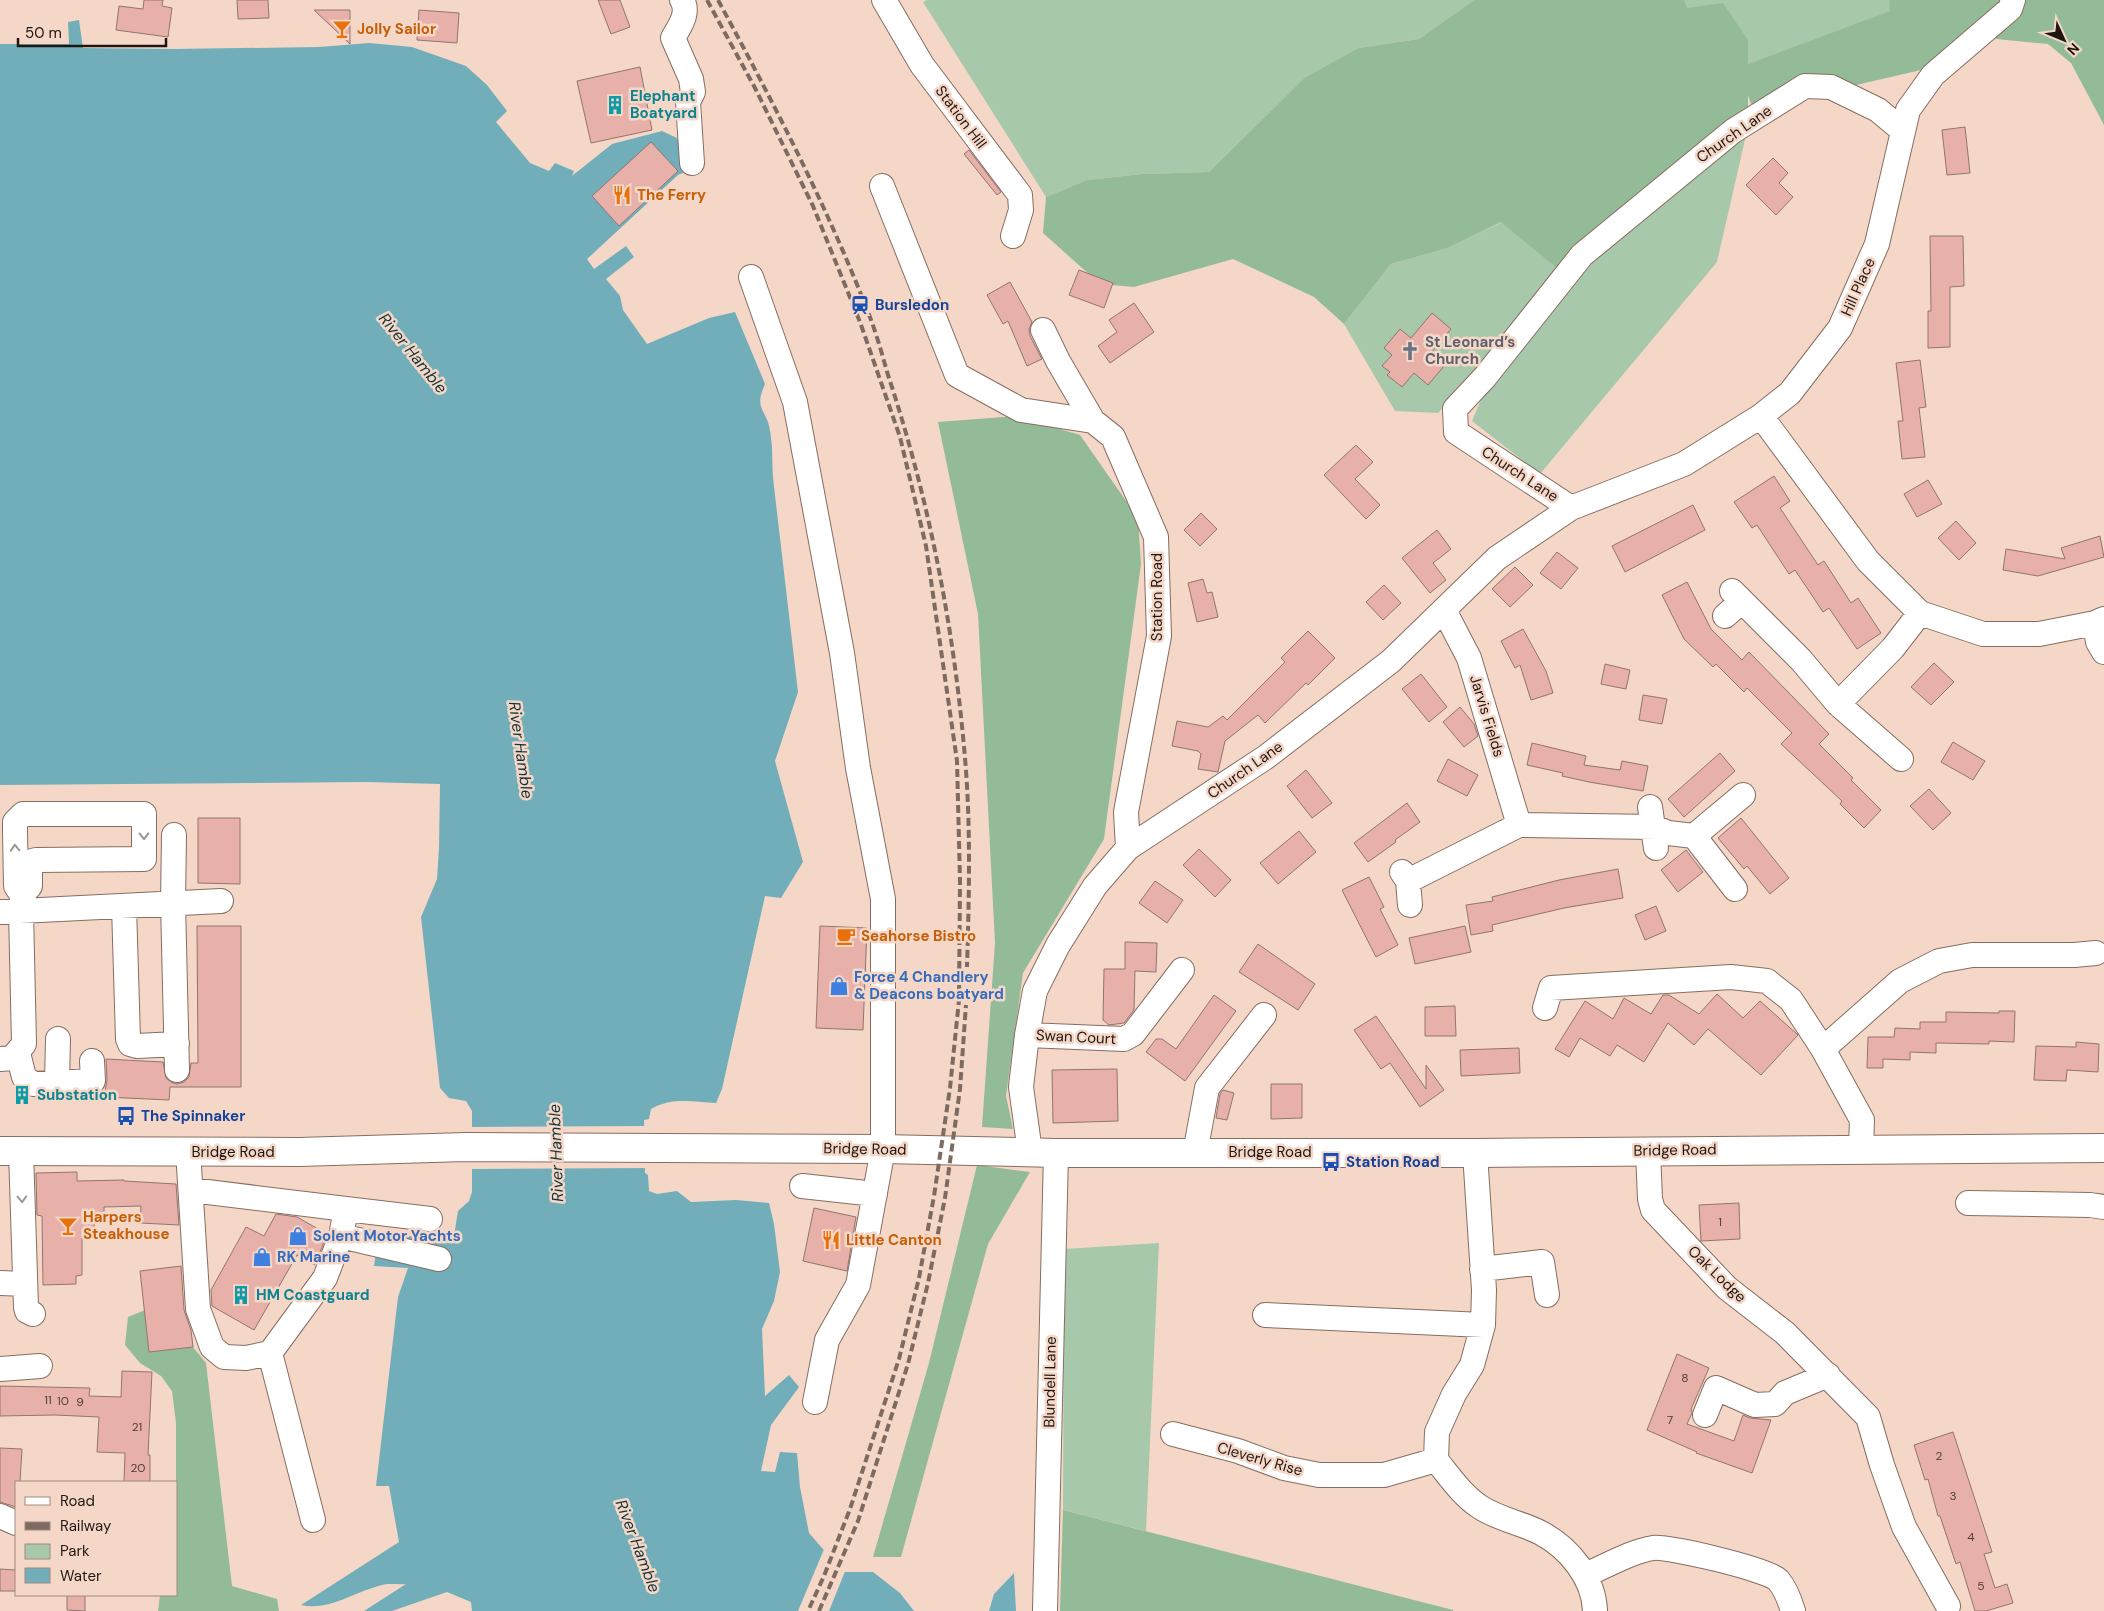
<svg xmlns="http://www.w3.org/2000/svg" width="2104" height="1611" viewBox="0 0 2104 1611" font-family="'DM Sans',sans-serif">
	<style>
		.green { fill: #a7c8aa }
		.forest { fill: #94bb98 }
		.water { fill: #72aeba }
		.pier { fill: #f5d7c8 }
		.building { fill: #e7b1a9; stroke: #92746f }
		.lines { fill: none; stroke-linecap: round; stroke-linejoin: round }
		.minor-casing { stroke: #876d60; stroke-width: 26 }
		.major-casing { stroke: #876d60; stroke-width: 30 }
		.minor { stroke: #fff; stroke-width: 24 }
		.major { stroke: #fff; stroke-width: 28 }
		.rail { stroke: #7d6a61; stroke-width: 4; stroke-dasharray: 8 4; stroke-linecap: butt }
		.oneway { stroke: #9b9694 }
		.labels { text-anchor: middle; dominant-baseline: central; stroke-width: 5; stroke-linejoin: round; paint-order: stroke }
		.number-label { font-size: 12px; fill: #523d37 }
		.food-label { font-size: 15px; font-weight: bold; fill: #c56008; stroke: #f5d7c8; text-anchor: start }
		.culture-label { font-size: 15px; font-weight: bold; fill: #0d838f; stroke: #f5d7c8; text-anchor: start }
		.street-label { font-size: 15px; fill: #201611; stroke: #f5d7c8 }
		.transit-label { font-size: 15px; font-weight: bold; fill: #164399; stroke: #f5d7c8; text-anchor: start }
		.worship-label { font-size: 15px; font-weight: bold; fill: #5b616d; stroke: #f5d7c8; text-anchor: start }
		.shop-label { font-size: 15px; font-weight: bold; fill: #366cbe; stroke: #f5d7c8; text-anchor: start }
		.water-label { font-size: 16px; font-style: italic; fill: #143338; stroke: #f5d7c8 }
	</style>
	<rect width="100%" height="100%" fill="#f5d7c8"/>
	<path class="green" d="M927 0H1474L1419 39 1358 48 1304 78 1209 172 1142 174 1087 180 1046 197 923 2Z
		M1684 0H1889L1891 11 1748 64 1688 8Z
		M1746 135 1717 262 1540 474 1472 421 1485 390 1585 263Z
		M1502 222 1559 270 1438 413 1395 411 1344 324 1391 264 1448 248Z
		M1159 1243 1146 1531 1063 1510 1064 1249Z"/>
	<path class="forest" d="M1474 0H1684L1688 8 1723 3 1748 40V64L1890 11 1889 0H2104V125L2071 63 2048 44 1966 36 1921 70 1813 95 1752 107 1748 95V112L1559 270 1501 222 1448 248 1391 264 1344 324 1314 297 1233 259 1134 287 1100 284 1043 233 1046 197 1087 180 1142 174 1209 172 1304 78 1358 48 1419 39Z
		M1016 416 1080 435 1138 518 1141 564 1104 839 1023 973 1006 1096 1013 1129 982 1127 995 943 978 614 938 422Z
		M977 1165 1030 1172 988 1244 901 1557H873L929 1363Z
		M145 1310 149 1352 193 1347 206 1363 232 1586 277 1599 279 1611H158L160 1595H176V1423L172 1391 161 1376 140 1363 125 1345 128 1317Z
		M1063 1510 1453 1610V1611H1060Z"/>
	<path class="water" d="M79 20 83 48 174 49 319 47 369 43 412 47 466 66 487 85 507 111 496 122 530 163 549 171 555 163 574 171 572 176 612 144 662 131 677 138 688 171 678 175 587 259 594 269 626 246 634 257 606 279 620 296 623 310 647 344 709 318 735 312 765 384C753 410 767 409 770 431 773 447 772 462 773 478L798 692 775 761 803 862 781 898 765 896 722 1089 716 1103C693 1102 672 1097 651 1109L649 1119 644 1120 645 1173 648 1175 649 1191 657 1194 677 1191 691 1202 736 1200 769 1203 774 1224 780 1272 774 1301 762 1329 765 1396 789 1375 799 1387 771 1425 761 1471 775 1472 780 1452 797 1453 800 1487 809 1533 843 1572H873L900 1593 914 1611H472L471 1602 447 1592 392 1611H364L406 1584C399 1585 389 1583 382 1585 354 1592 330 1611 301 1605L399 1542 389 1486H376L398 1297 408 1268 374 1266 379 1232 453 1242 458 1211 469 1201 472 1192V1111L466 1101 449 1098 440 1088 421 917 437 879 439 848 440 784 367 782 0 785V44H69L68 22Z
		M1014 1573 1016 1611H989L994 1594Z"/>
	<path class="pier" d="M647 1126V1168L469 1169V1127Z
		M825 1547 844 1569H846L829 1611H798Z"/>
	<path class="building" d="M144 0H163L162 6 172 8 168 37 116 30 119 6 143 9Z
		M237 0H268L269 18 238 19Z
		M598 0H620L630 27 611 34Z
		M314 10H350V44Z
		M419 10 459 13 457 43 417 40Z
		M640 67 652 130 591 143 577 81Z
		M1965 127 1970 173 1947 175 1942 130Z
		M651 142 678 171 619 226 592 196Z
		M969 150 1001 192 997 195 964 154Z
		M1773 158 1788 173 1779 183 1793 197 1776 215 1746 185Z
		M1930 236H1963L1964 286 1950 287V347L1928 348V311H1931Z
		M1079 270 1113 283 1104 308 1069 295Z
		M1010 282 1032 322 1029 329 1030 336 1042 359 1027 366 1008 321 1003 324 987 295Z
		M1134 303 1154 332 1110 363 1098 346 1117 332 1109 320Z
		M1432 313 1451 329 1430 354 1444 366 1428 385 1414 373 1402 387 1387 375 1390 372 1382 366 1392 355 1384 348 1400 329 1411 338Z
		M1920 360 1926 407 1919 408 1925 457 1902 459 1898 421H1903L1896 363Z
		M1356 445 1373 462 1355 479 1380 505 1366 519 1324 475Z
		M1774 476 1790 501 1780 508 1818 565 1824 561 1851 603 1858 598 1881 633 1857 649 1829 608 1823 612 1795 570 1789 574 1757 525 1752 528 1734 502Z
		M1928 480 1942 504 1917 517 1904 494Z
		M1693 505 1705 530 1625 572 1612 546Z
		M1201 513 1217 529 1200 546 1184 530Z
		M1956 521 1976 543 1959 560 1938 538Z
		M1437 530 1451 549 1433 563 1446 580 1430 593 1402 558Z
		M2100 536 2104 557 2038 576 2003 570 2006 549 2065 559 2061 548Z
		M1557 552 1578 568 1561 589 1540 573Z
		M1515 567 1533 585 1510 607 1492 589Z
		M1203 579 1207 593 1212 592 1218 617 1197 622 1188 583Z
		M1687 582 1711 629 1742 660 1749 652 1829 734 1819 744 1853 778 1851 780 1881 810 1864 828 1840 804 1842 801 1781 744 1792 733 1747 688 1744 692 1716 664 1713 667 1684 639 1662 595Z
		M1384 585 1401 603 1383 620 1366 602Z
		M1523 629 1546 671 1553 693 1531 700 1520 665 1515 668 1501 641Z
		M1308 631 1335 658 1308 685 1306 683 1265 723 1258 715 1225 741 1218 772 1198 769 1201 754 1198 751 1172 746 1177 721 1208 727 1223 716 1227 720 1285 662 1281 658Z
		M1934 663 1954 682 1931 705 1911 687Z
		M1605 664 1630 670 1626 689 1601 684Z
		M1421 674 1447 707 1429 722 1402 689Z
		M1643 695 1667 699 1662 724 1639 720Z
		M1460 707 1474 724 1478 736 1464 747 1443 722Z
		M1953 742 1985 761 1973 780 1941 762Z
		M1532 743 1586 756 1584 765 1620 770 1622 761 1648 766 1643 791 1589 782 1562 776 1563 773 1527 765Z
		M1720 753 1735 771 1684 817 1668 799Z
		M1448 759 1478 775 1467 796 1437 781Z
		M1306 770 1332 803 1312 818 1287 786Z
		M1929 789 1951 813 1933 830 1910 806Z
		M1407 803 1420 822 1395 840 1396 842 1368 862 1354 843Z
		M198 818H240V884L198 883Z
		M1741 818 1789 878 1770 894 1747 866 1744 869 1718 838Z
		M1299 831 1316 852 1278 884 1260 863Z
		M1199 849 1231 880 1215 897 1183 865Z
		M1686 850 1703 872 1678 892 1661 870Z
		M1618 869 1623 898 1564 908 1492 925 1493 931 1471 935 1466 905 1493 901 1492 897 1559 880Z
		M1369 877 1384 907 1380 909 1398 945 1376 957 1342 890Z
		M1155 881 1183 900 1167 923 1139 903Z
		M1656 906 1666 931 1645 940 1635 915Z
		M197 926H241V1087H170L169 1100 104 1097 107 1080 106 1059 163 1062 166 1078 171 1082 177 1084 184 1082 189 1077 191 1063H198Z
		M820 926 867 928 863 1030 816 1028Z
		M1465 926 1471 952 1415 964 1409 938Z
		M1125 942 1157 943 1156 972 1135 971 1134 1010 1124 1023 1109 1025 1103 1020 1104 969H1125Z
		M1258 944 1315 984 1298 1010 1239 972Z
		M1717 994 1743 1018 1760 1001 1798 1035 1761 1075 1708 1029 1694 1045 1668 1023 1644 1062 1617 1045 1610 1056 1580 1038 1569 1057 1555 1049 1585 1001 1613 1019 1624 998 1651 1014 1663 995H1669L1699 1014Z
		M1214 995 1236 1011 1185 1081 1146 1052 1156 1039H1162L1176 1049Z
		M1455 1006 1456 1036H1425V1007Z
		M1999 1011H2015L2014 1042 1989 1041V1044L1936 1043V1053L1910 1052V1060L1883 1059V1068H1867L1868 1037H1894L1895 1028 1920 1029V1022H1946V1012L1999 1013Z
		M1376 1016 1426 1089V1065L1444 1090 1420 1107 1390 1063 1381 1069 1354 1030Z
		M2076 1042 2099 1044 2098 1072 2067 1070 2066 1081 2034 1080 2036 1046 2076 1047Z
		M1519 1048 1520 1073 1461 1076 1460 1050Z
		M1117 1069 1118 1121 1053 1123 1052 1070Z
		M1271 1084H1302V1118L1271 1119Z
		M1223 1090 1234 1093 1227 1120 1216 1118 1220 1094Z
		M77 1172V1181L124 1180V1181L176 1184 179 1225 140 1223 141 1206 104 1207V1212L94 1213V1237L82 1238V1275L76 1276V1284L43 1285 42 1216 37 1215 36 1173Z
		M1739 1203 1740 1239 1701 1241 1699 1205Z
		M814 1208 856 1217 847 1271 803 1261Z
		M276 1214 297 1217 327 1234 315 1265 297 1255 254 1330 212 1306 211 1290 246 1227 264 1236Z
		M181 1266 184 1310 191 1330 193 1347 149 1352 140 1271Z
		M1677 1354 1709 1368 1691 1409 1692 1413 1687 1424 1734 1441 1743 1415 1750 1418 1771 1420 1752 1473 1696 1453 1697 1452 1647 1430Z
		M122 1371 152 1372 148 1455H150V1482H124L125 1453 97 1452 99 1417 55 1415 0 1416V1386L90 1388 89 1396 121 1397Z
		M1953 1432 1992 1552 1984 1554 1995 1588 2007 1584 2013 1603 1986 1611H1975L1960 1562 1956 1564 1940 1516H1938L1928 1479 1925 1480 1914 1445Z
		M0 1448 22 1449 20 1482H16V1507L0 1502Z
		M0 1569 16 1570V1591H0Z
		M67 1595H85V1611L67 1610Z"/>
	<g class="lines">
		<g class="minor-casing">
			<path id="minor" d="M682 0C690 13 679 27 673 38L691 79 693 92 688 102 692 163
				M884 0 922 65 1020 195 1021 210 1013 236
				M882 186 957 375 1021 410 1093 421
				M751 277 795 402 842 653 858 768 883 899V1149L858 1285 827 1340 815 1402
				M1043 330 1058 361 1093 421 1113 437 1156 537 1159 636 1126 812 1128 848
				M1761 416 1868 561 1920 613 1983 634H2039L2095 623 2104 619
				M1571 508 1456 432 1455 409 1485 377 1582 255 1733 131 1805 86 1831 87 1878 110 1902 130
				M1732 591 1801 660 1838 704 1901 759
				M1444 610 1469 658 1519 825
				M1725 616 1742 601
				M2095 623 2098 642 2104 652
				M1838 704 1893 648 1920 613
				M1650 807 1656 848
				M174 835 173 903 177 1070
				M1694 836 1735 889
				M1402 872 1408 881 1410 905
				M1408 881 1519 825 1654 827 1668 833 1694 836 1743 795
				M124 906 128 1039 130 1044 137 1046 177 1044
				M0 912 221 901
				M1545 1008 1551 988 1731 977 1767 981 1791 1000 1823 1049 1862 1120 1861 1148
				M1027 1035 1124 1039 1133 1034 1182 970
				M1823 1049 1900 981 1939 961 1972 955H2074L2096 953
				M18 1053 24 1077 33 1084 93 1081 92 1061
				M0 1059 12 1058 24 1044 21 911 22 895 30 886V865L32 861 36 860 144 859V814H23L15 822V831L16 886 22 895
				M57 1083 58 1039
				M21 1151 26 1307 27 1311 33 1314
				M188 1151 198 1309 212 1347 224 1357 246 1358 270 1353 325 1278 341 1236 346 1209 430 1219
				M1648 1151 1650 1199 1653 1210 1727 1288 1785 1333 1868 1417 1882 1465 1904 1527 1948 1606
				M1030 1152 1021 1087 1027 1035 1035 991 1058 945 1095 886 1128 848 1266 757 1391 661 1497 558 1571 508 1684 464 1761 416 1790 393 1840 328 1877 244 1908 110 1933 75 2010 9 2013 0
				M1195 1153 1207 1088 1264 1015
				M1475 1153 1484 1290 1483 1325 1472 1365 1454 1394 1437 1432 1436 1460C1450 1477 1462 1495 1480 1507 1498 1519 1522 1523 1541 1533 1569 1548 1594 1578 1595 1611
				M802 1186 875 1194
				M191 1190 346 1209
				M1968 1203 2090 1205 2104 1207
				M341 1236 439 1259
				M1482 1269 1542 1262 1547 1295
				M0 1283 25 1284
				M1265 1315 1483 1325
				M270 1353 313 1520
				M0 1369 40 1366
				M1705 1415 1716 1388 1755 1405 1775 1404 1785 1393 1828 1375
				M1173 1434 1238 1451 1284 1468 1319 1475H1384L1436 1460
				M0 1516 16 1523
				M1585 1575C1607 1566 1629 1552 1653 1548 1668 1546 1767 1569 1778 1580 1785 1588 1790 1601 1793 1611
				M1045 1611 1056 1153"/>
		</g>
		<g class="major-casing">
			<path id="major" d="M0 1151 299 1152 466 1147 883 1149 1056 1153H1475L2104 1148"/>
		</g>
		<use href="#minor" class="minor"/>
		<use href="#major" class="major"/>
		<path class="rail" d="M707 0 755 88 813 206 860 322 900 437 926 546 957 761 960 881 959 1000 950 1088 934 1196 919 1278 899 1359 850 1509 824 1576 808 1611
			M718 0C773 102 826 204 868 312 876 332 882 354 888 375 929 499 954 628 965 758 971 828 969 898 967 967
			M819 1611 858 1521 908 1364 928 1283 945 1198 960 1089 966 1005"/>
	</g>
	<defs><path id="oneway-chevron" d="M-2-3.5L2.5 0L-2 3.5" fill="none" stroke-width="1.6" stroke-linecap="round" stroke-linejoin="round" transform="scale(1.25)"/></defs>
	<g class="oneway">
		<use href="#oneway-chevron" transform="translate(144 836) rotate(89)"/>
		<use href="#oneway-chevron" transform="translate(15 848) rotate(-92)"/>
		<use href="#oneway-chevron" transform="translate(22 1199) rotate(88)"/>
	</g>
	<defs>
		<g id="bar-bare" transform="scale(1.5)"><path d="M-6-5H6L.8 .8V4.5H3.5V6h-7V4.5H-.8V.8Z" fill="#e8710a" stroke="#f5d7c8" stroke-width="2.5" paint-order="stroke"/></g>
		<g id="building-bare" transform="scale(1.5)"><path d="M-4-6H4V6H1V3H-1V6H-4ZM-2.5-4.3h1.7v1.8h-1.7ZM.8-4.3h1.7v1.8H.8ZM-2.5-1h1.7V.8h-1.7ZM.8-1h1.7V.8H.8Z" fill="#0f9aa8" stroke="#f5d7c8" stroke-width="2.5" paint-order="stroke"/></g>
		<g id="restaurant-bare" transform="scale(1.5)"><path d="M-5-6h1v4h1v-4h1v4h1v-4h1v5L-1.5 .5V6h-2V.5L-5-1ZM5-6V6H3V1.5H1.5Q1.5-4 5-6Z" fill="#e8710a" stroke="#f5d7c8" stroke-width="2.5" paint-order="stroke"/></g>
		<g id="station-bare" transform="scale(1.5)"><path d="M-3-6H3Q5-6 5-4V2Q5 4 3 4L4.5 6H3L1.5 4h-3L-3 6H-4.5L-3 4Q-5 4-5 2V-4Q-5-6-3-6ZM-3.5-4v3h7v-3ZM-3.5 1v1.5H-2V1ZM2 1v1.5H3.5V1Z" fill="#1a4fb4" stroke="#f5d7c8" stroke-width="2.5" paint-order="stroke"/></g>
		<g id="church-bare" transform="scale(1.5)"><path d="M-1.2-6h2.4v3.5h3.3v2.4h-3.3V6h-2.4V-.1h-3.3v-2.4h3.3Z" fill="#6b7280" stroke="#f5d7c8" stroke-width="2.5" paint-order="stroke"/></g>
		<g id="cafe-bare" transform="scale(1.5)"><path d="M-5.5-4.5H6V0H3Q3 3.5 0 3.5H-2.5Q-5.5 3.5-5.5 0ZM3-3.2v2h1.7v-2ZM-6 4.5H4V6H-6Z" fill="#e8710a" stroke="#f5d7c8" stroke-width="2.5" paint-order="stroke"/></g>
		<g id="shop-bare" transform="scale(1.5)"><path d="M-5-2.5h2.3a2.7 3.5 0 0 1 5.4 0H5L5.5 6h-11ZM-1.5-2.5h3a1.5 2.3 0 0 0-3 0Z" fill="#3f7fe0" stroke="#f5d7c8" stroke-width="2.5" paint-order="stroke"/></g>
		<g id="bus-bare" transform="scale(1.5)"><path d="M-5-6H5V4H4V6H2V4H-2V6H-4V4H-5ZM-3.5-4V0h7V-4ZM-3.5 1.2v1.5H-2V1.2ZM2 1.2v1.5H3.5V1.2Z" fill="#1a4fb4" stroke="#f5d7c8" stroke-width="2.5" paint-order="stroke"/></g>
	</defs>
	<g fill-rule="evenodd">
		<use href="#bar-bare" x="342" y="29"/>
		<use href="#building-bare" x="615" y="105"/>
		<use href="#restaurant-bare" x="622" y="195"/>
		<use href="#station-bare" x="860" y="305"/>
		<use href="#church-bare" x="1410" y="351"/>
		<use href="#cafe-bare" x="846" y="936"/>
		<use href="#shop-bare" x="839" y="986"/>
		<use href="#building-bare" x="22" y="1095"/>
		<use href="#bus-bare" x="126" y="1116"/>
		<use href="#bus-bare" x="1331" y="1162"/>
		<use href="#bar-bare" x="68" y="1226"/>
		<use href="#shop-bare" x="298" y="1236"/>
		<use href="#restaurant-bare" x="831" y="1240"/>
		<use href="#shop-bare" x="262" y="1257"/>
		<use href="#building-bare" x="241" y="1295"/>
	</g>
	<g class="labels">
		<g class="number-label">
			<text x="1720" y="1222">1</text>
			<text x="1685" y="1378">8</text>
			<text x="48" y="1400">11</text>
			<text x="63" y="1401">10</text>
			<text x="80" y="1402">9</text>
			<text x="1670" y="1420">7</text>
			<text x="137" y="1427">21</text>
			<text x="1939" y="1456">2</text>
			<text x="138" y="1468">20</text>
			<text x="1953" y="1496">3</text>
			<text x="1971" y="1537">4</text>
			<text x="1981" y="1586">5</text>
		</g>
		<g class="food-label">
			<text x="357" y="29">Jolly Sailor</text>
			<text x="637" y="195">The Ferry</text>
			<text x="861" y="936">Seahorse Bistro</text>
			<text x="83" y="1217">Harpers<tspan x="83" dy="17">Steakhouse</tspan></text>
			<text x="846" y="1240">Little Canton</text>
		</g>
		<g class="culture-label">
			<text x="630" y="96">Elephant<tspan x="630" dy="17">Boatyard</tspan></text>
			<text x="37" y="1095">Substation</text>
			<text x="256" y="1295">HM Coastguard</text>
		</g>
		<g class="street-label">
			<text transform="translate(961 117) rotate(53)">Station Hill</text>
			<text transform="translate(1734 134) rotate(-35)">Church Lane</text>
			<text transform="translate(1858 287) rotate(-66)">Hill Place</text>
			<text transform="translate(1520 474) rotate(33)">Church Lane</text>
			<text transform="translate(1157 597) rotate(-90)">Station Road</text>
			<text transform="translate(1487 716) rotate(73)">Jarvis Fields</text>
			<text transform="translate(1245 770) rotate(-35)">Church Lane</text>
			<text transform="translate(1076 1037) rotate(3)">Swan Court</text>
			<text transform="translate(865 1149) rotate(1)">Bridge Road</text>
			<text transform="translate(1675 1150) rotate(-1)">Bridge Road</text>
			<text x="233" y="1152">Bridge Road</text>
			<text x="1270" y="1152">Bridge Road</text>
			<text transform="translate(1717 1274) rotate(44)">Oak Lodge</text>
			<text transform="translate(1050 1382) rotate(-89)">Blundell Lane</text>
			<text transform="translate(1260 1459) rotate(16)">Cleverly Rise</text>
		</g>
		<g class="transit-label">
			<text x="875" y="305">Bursledon</text>
			<text x="141" y="1116">The Spinnaker</text>
			<text x="1346" y="1162">Station Road</text>
		</g>
		<g class="worship-label">
			<text x="1425" y="342">St Leonard’s<tspan x="1425" dy="17">Church</tspan></text>
		</g>
		<g class="shop-label">
			<text x="854" y="977">Force 4 Chandlery<tspan x="854" dy="17">&amp; Deacons boatyard</tspan></text>
			<text x="313" y="1236">Solent Motor Yachts</text>
			<text x="277" y="1257">RK Marine</text>
		</g>
		<g class="water-label">
			<text transform="translate(413 353) rotate(51)">River Hamble</text>
			<text transform="translate(521 750) rotate(82)">River Hamble</text>
			<text transform="translate(556 1153) rotate(-92)">River Hamble</text>
			<text transform="translate(638 1546) rotate(69)">River Hamble</text>
		</g>
	</g>
	<rect x="15" y="1481" width="162" height="115" fill="#f5d7c8" stroke="#a08a7f"/>
	<rect x="25" y="1497" width="25" height="8" fill="#ffffff" stroke="#a08a7f"/>
	<text x="60" y="1506" font-size="15" fill="#201611">Road</text>
	<rect x="25" y="1522" width="25" height="8" fill="#7d6a61" stroke="#a08a7f"/>
	<text x="60" y="1531" font-size="15" fill="#201611">Railway</text>
	<rect x="25" y="1544" width="25" height="15" fill="#a7c8aa" stroke="#a08a7f"/>
	<text x="60" y="1556" font-size="15" fill="#201611">Park</text>
	<rect x="25" y="1568" width="25" height="15" fill="#72aeba" stroke="#a08a7f"/>
	<text x="60" y="1581" font-size="15" fill="#201611">Water</text>
	<g transform="translate(2064 40) rotate(134)" stroke="#f5d7c8" stroke-width="4" paint-order="stroke">
	<path d="M0-4L9 19L0 12L-9 19Z" fill="#201611"/>
	<text y="-8" font-size="14" font-weight="bold" text-anchor="middle" fill="#201611">N</text>
	</g>
	<path d="M18 38v8h148v-8" fill="none" stroke="#201611" stroke-width="2.5"/>
	<text x="25" y="38" font-size="15" fill="#201611" stroke="#f5d7c8" stroke-width="4" paint-order="stroke">50 m</text>
</svg>
